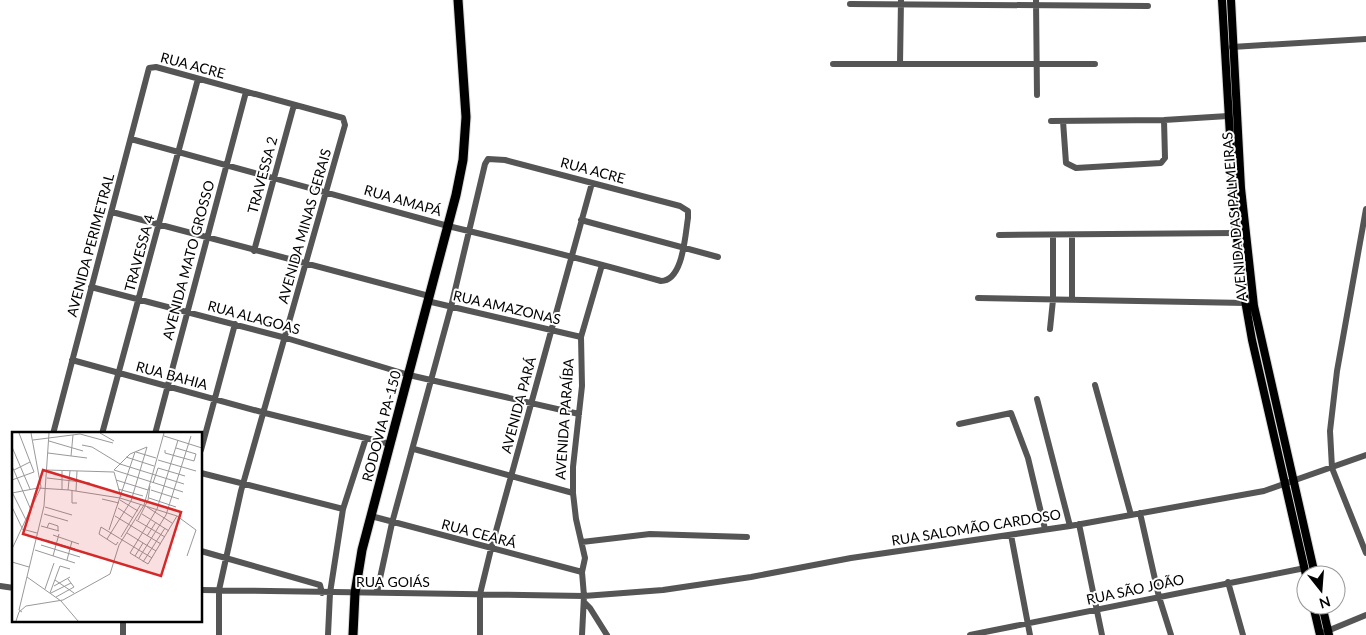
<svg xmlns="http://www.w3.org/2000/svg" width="1366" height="635" viewBox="0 0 1366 635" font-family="Lato,sans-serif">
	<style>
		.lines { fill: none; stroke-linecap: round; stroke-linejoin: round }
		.major-casing { stroke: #dbdbdb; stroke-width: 10 }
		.highway-casing { stroke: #dbdbdb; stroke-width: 11 }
		.minor { stroke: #555; stroke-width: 6 }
		.major { stroke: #000; stroke-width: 8 }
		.highway { stroke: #000; stroke-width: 9 }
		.labels { text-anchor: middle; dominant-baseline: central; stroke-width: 4; stroke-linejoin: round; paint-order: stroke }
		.street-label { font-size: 14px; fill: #000; stroke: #fff }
		.inset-road { fill: none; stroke: #999; stroke-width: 1 }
		.view { fill: #d62828; fill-opacity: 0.15; stroke: #d62828; stroke-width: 2.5 }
		.inset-edge { fill: none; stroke: #000; stroke-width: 2.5 }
	</style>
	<rect width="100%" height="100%" fill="#fff"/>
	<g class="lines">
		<g class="major-casing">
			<path id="major" d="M1222 0 1235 221 1243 289 1252 340 1306 575
				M1231 0 1241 188 1254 306 1315 575
				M1313 605 1320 635
				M1322 605 1329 635"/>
		</g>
		<g class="highway-casing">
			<path id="highway" d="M353 635 355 593 362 550 456 195 463 160 466 117 458 0"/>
		</g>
		<path class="minor" d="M1036 0 1037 95
			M850 4 1148 6
			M1232 47 1366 39
			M833 64H1095
			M900 64 901 0
			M1051 121 1164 120 1228 116
			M1063 121 1066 163 1076 168 1161 163 1165 158 1164 120
			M131 139 448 226C519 243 590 261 661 281 683 281 685 236 688 218V211L680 206 505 160 488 159 485 164 451 307 392 523 377 592
			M1366 209 1337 371 1330 431 1332 468 1366 553
			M112 212 429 296
			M581 220 718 257
			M999 235 1236 233
			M1072 235V300
			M254 251 294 105
			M91 287 286 338 409 375 579 414
			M978 298 1246 303
			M427 301 581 337
			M1050 329 1053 300V235
			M72 360 265 413 390 444
			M1095 385 1131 515
			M1037 399 1070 526
			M959 424 1011 413 1028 458 1045 529
			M53 434 149 68 156 67 343 118 345 125 241 491 219 590V635
			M102 434 198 79
			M155 434 246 92
			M414 449 573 493
			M201 450 235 324
			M201 473 343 509
			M1140 513 1159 597 1171 635
			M371 516 582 572
			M1079 524 1102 635
			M1011 535 1030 635
			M582 542 650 534 747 537
			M201 551 320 585 322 593
			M1228 582 1243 635
			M0 586 14 588
			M201 590 584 596 663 590 751 577 851 558 1070 526 1264 491 1366 455
			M584 602 590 608 607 635
			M1320 634 1366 615
			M123 635V621
			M328 635 330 593 343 509 366 438
			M480 635V594L491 549 592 183
			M582 635 584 596 582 572 585 558 576 519 573 493V467L582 386 581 337 602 265
			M970 635 1305 568"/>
		<use href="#major" class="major"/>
		<use href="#highway" class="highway"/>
	</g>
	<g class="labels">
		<g class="street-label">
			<text transform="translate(193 65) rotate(15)">RUA ACRE</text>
			<text transform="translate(593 170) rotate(15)">RUA ACRE</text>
			<text transform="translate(262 175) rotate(-75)">TRAVESSA 2</text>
			<text transform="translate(403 200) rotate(16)">RUA AMAPÁ</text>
			<text transform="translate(1234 217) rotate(-95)">AVENIDA DAS PALMEIRAS</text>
			<text transform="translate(304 226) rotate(-74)">AVENIDA MINAS GERAIS</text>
			<text transform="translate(90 245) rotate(-75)">AVENIDA PERIMETRAL</text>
			<text transform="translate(139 253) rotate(-75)">TRAVESSA 4</text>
			<text transform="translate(188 260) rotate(-75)">AVENIDA MATO GROSSO</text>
			<text transform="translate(507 307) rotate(13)">RUA AMAZONAS</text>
			<text transform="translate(254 317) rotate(15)">RUA ALAGOAS</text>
			<text transform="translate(172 375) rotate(15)">RUA BAHIA</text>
			<text transform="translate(518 405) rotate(-75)">AVENIDA PARÁ</text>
			<text transform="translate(564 419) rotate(-86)">AVENIDA PARAÍBA</text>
			<text transform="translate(381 426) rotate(-75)">RODOVIA PA-150</text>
			<text transform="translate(976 527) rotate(-9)">RUA SALOMÃO CARDOSO</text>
			<text transform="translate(479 533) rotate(15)">RUA CEARÁ</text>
			<text x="393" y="581">RUA GOIÁS</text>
			<text transform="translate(1135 589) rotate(-12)">RUA SÃO JOÃO</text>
		</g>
	</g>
	<g transform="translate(12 432)">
		<rect width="190" height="190" fill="#fff"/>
		<path class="inset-road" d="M7 1 22 40M88 1 102 9M152 4 190 16M21 8 68 2 101 11M37 9 71 19M70 13 80 15 108 32 172 52M0 15 18 57M153 18V21L182 29 184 22 164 16M124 20 144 26M36 21 75 26M59 24 61 3M114 25 142 34M146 28 184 39M0 34 19 78M146 36 173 44M2 38 18 30M35 38 102 40M102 38 171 60M102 40 109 65M35 46 78 51M0 48 22 40M104 48 136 58M141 51 146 36M50 57V39M106 57 131 64M56 58 58 39M60 58V71H65M139 58 167 67M64 59 65 39M0 60 14 88M0 61 26 56 57 58 108 66 165 84 184 98 175 124M137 66 164 75M90 67 107 71M108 68 126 79M0 75 10 96M33 75 60 83M135 75 160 91M106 76 121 86M32 82 56 89M130 82 157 99M103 84 149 112M165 84 136 132 118 121 145 77 166 8M124 88 153 105M126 88 136 68 138 54M29 94 47 99M35 96 37 91 46 94V99M10 97 25 101M97 98 123 20M115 101 144 119M41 103 67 112M135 104 144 90M109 105 129 72M95 107 119 69 135 15 118 22 102 38M34 108 63 117M106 110 104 113 87 102 89 95 140 126M29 113 68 125M0 117 29 55 19 1M23 118 63 131M41 124 47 102M123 124 131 111M127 126 154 83 179 4M55 128 60 109M0 130 17 135M131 130 153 96M15 145 49 169 66 189M43 148 62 161M42 154 58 145M33 157 42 131M38 161 48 134 58 137M39 161 59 151M44 165 62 155 56 147M10 180 7 178 32 74 37 1M4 189 7 180 14 174 51 168 98 142 107 113 132 73 152 1"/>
		<path class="view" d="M31 38 169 80 149 144 11 102Z"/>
		<rect width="190" height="190" class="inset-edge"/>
	</g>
	<g transform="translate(1321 590) rotate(163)"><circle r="24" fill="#ffffff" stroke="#999999"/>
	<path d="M0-4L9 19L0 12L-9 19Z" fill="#000000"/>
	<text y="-8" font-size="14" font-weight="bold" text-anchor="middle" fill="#000000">N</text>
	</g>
</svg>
